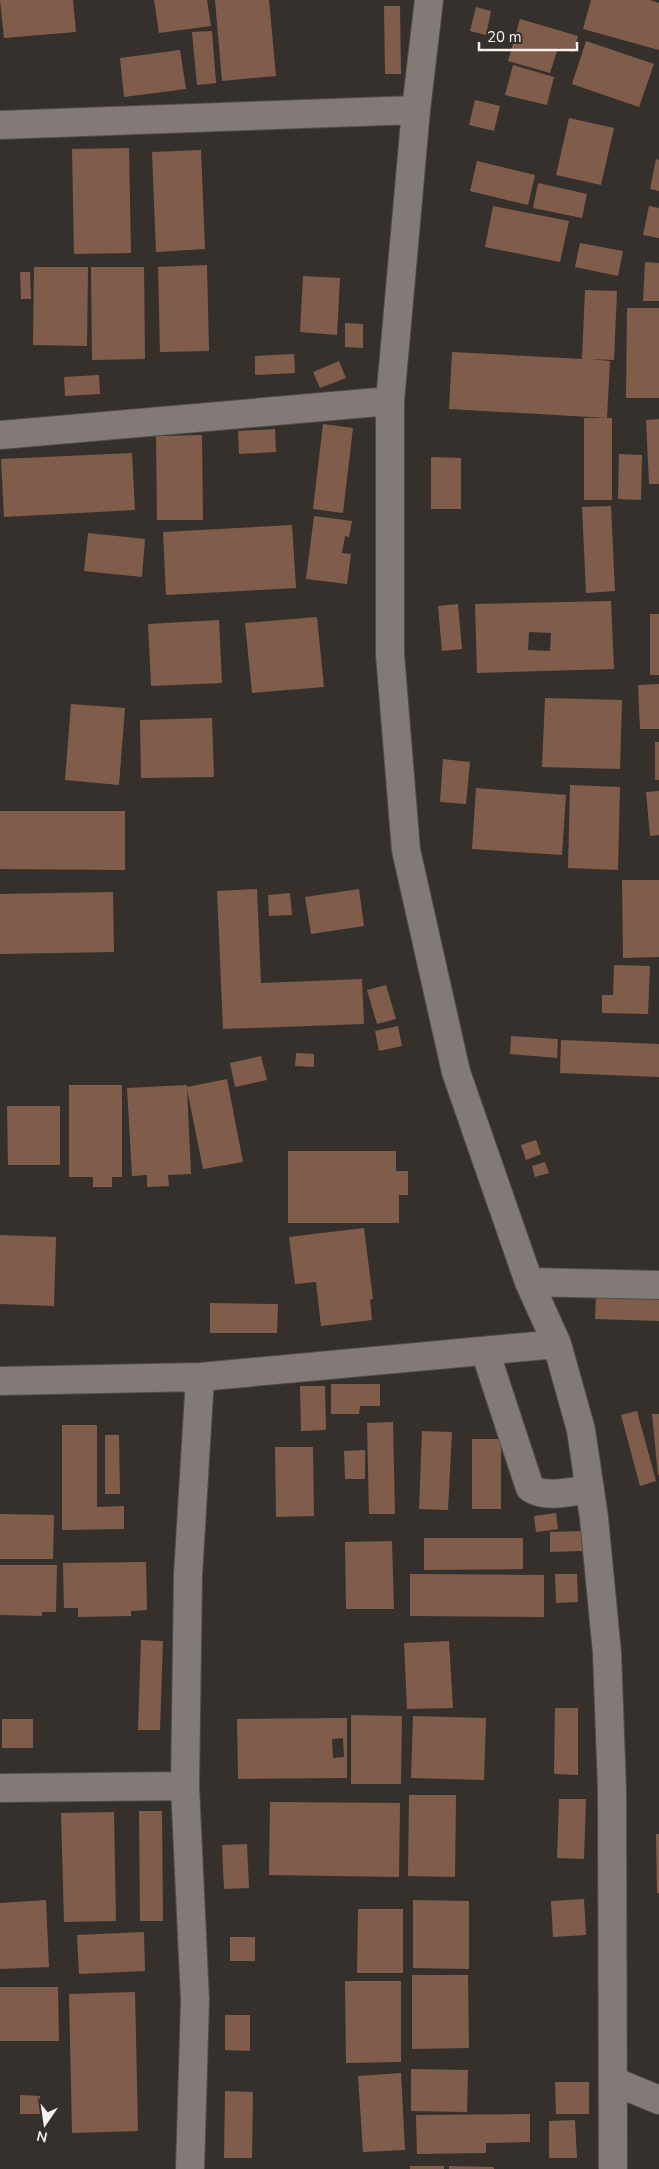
<svg xmlns="http://www.w3.org/2000/svg" width="659" height="2169" viewBox="0 0 659 2169" font-family="'Nunito Sans',sans-serif">
	<style>
		.building { fill: #805d4b; fill-rule: evenodd }
		.lines { fill: none; stroke-linecap: round; stroke-linejoin: round }
		.minor-casing { stroke: #524c4a; stroke-width: 30 }
		.minor { stroke: #827a76; stroke-width: 28 }
	</style>
	<rect width="100%" height="100%" fill="#36302c"/>
	<path class="building" d="M0 0H73L76 32 4 38Z
		M154 0H207L211 26 159 33Z
		M215 0H269L276 76 222 81Z
		M591 0H650L659 3V50L583 29Z
		M384 6H400L401 74H385Z
		M476 7 491 11 486 35 470 31Z
		M520 19 578 36 574 52 558 48 550 73 508 61Z
		M212 31 216 83 197 85 192 32Z
		M586 41 654 64 639 107 572 84Z
		M180 50 186 89 124 97 120 58Z
		M513 65 554 77 547 105 505 95Z
		M475 100 500 106 494 131 469 125Z
		M569 118 614 128 601 185 556 175Z
		M129 148 131 253 74 254 72 149Z
		M201 150 205 249 156 252 152 152Z
		M656 159 659 160V191L650 189Z
		M477 161 535 175 528 205 470 191Z
		M538 183 587 194 582 218 533 208Z
		M493 206 569 221 560 262 485 247Z
		M649 206 659 208V238L643 235Z
		M580 243 623 251 618 276 575 267Z
		M645 262 659 263V301H643Z
		M207 265 209 351 160 352 158 267Z
		M34 267H88L87 346 33 345Z
		M91 267H144L145 359 92 360Z
		M20 272H30L31 299H21Z
		M303 276 340 278 337 335 300 332Z
		M585 290 617 291 614 360 590 359 610 361 607 418 449 409 452 352 582 359Z
		M627 308H659V398H626Z
		M345 323 363 324V348L345 347Z
		M294 354 295 373 255 375V356Z
		M339 361 346 378 320 388 313 372Z
		M99 375 100 394 65 396 64 377Z
		M584 418H612V500H584Z
		M659 419V484H649L646 420Z
		M323 424 353 428 343 513 313 509Z
		M275 429 276 452 239 454 238 431Z
		M202 435 203 520H157L156 436Z
		M132 453 135 510 4 517 1 459Z
		M619 454 642 455 641 500 618 499Z
		M431 457 461 458V509H431Z
		M611 506 615 591 586 593 582 507Z
		M314 516 352 521 349 537 345 536 342 553 351 554 347 584 306 579Z
		M292 525 296 588 166 595 163 532Z
		M88 533 145 539 142 577 84 571Z
		M611 601 614 669 477 673 475 604ZM529 632 551 633 550 651 528 650Z
		M458 604 462 649 442 651 438 606Z
		M650 614H659V675H650Z
		M317 617 324 687 252 693 245 623Z
		M219 620 222 683 151 686 148 624Z
		M659 684V729H640L638 685Z
		M545 698 622 700 620 769 542 767Z
		M71 704 125 708 119 785 65 780Z
		M212 718 214 777 141 778 140 720Z
		M655 742H659V780H655Z
		M443 759 470 762 466 804 440 802Z
		M570 785 620 787 618 870 568 868Z
		M476 788 566 795 562 855 472 849Z
		M659 791V835L650 836 646 792Z
		M0 811H125V870L0 869Z
		M622 880H659V957L623 958Z
		M257 889 261 983 362 979 364 1024 223 1029 217 891Z
		M359 889 364 926 311 934 305 897Z
		M113 892 114 952 0 954V894Z
		M290 893 292 915 269 916 268 895Z
		M614 965 650 966 648 1014 602 1013V995H613Z
		M386 985 396 1019 377 1024 367 990Z
		M398 1026 402 1046 379 1051 375 1031Z
		M511 1036 558 1039 557 1058 510 1054Z
		M561 1040 659 1044V1077L560 1073Z
		M296 1053 314 1054V1067L295 1066Z
		M261 1056 267 1080 235 1087 230 1063Z
		M227 1079 243 1162 203 1169 187 1089 191 1174 168 1175 169 1186 147 1187V1175L132 1176 127 1088 187 1085V1087Z
		M69 1085H122V1177H112V1187H93V1177H69Z
		M7 1106H60V1165H8Z
		M536 1140 541 1154 526 1160 521 1145Z
		M288 1151H396V1171H408V1195H399V1223H288Z
		M545 1162 549 1173 535 1177 532 1166Z
		M364 1228 373 1299 370 1300 372 1320 321 1326 316 1282 295 1284 289 1237Z
		M0 1235 56 1237 54 1306 0 1304Z
		M596 1295 659 1297V1321L595 1319Z
		M210 1303 278 1304 277 1333H210Z
		M331 1384H380V1406H360L359 1414H331Z
		M300 1386H325L326 1430 301 1431Z
		M637 1411 656 1481 640 1486 621 1415Z
		M652 1414H659V1475H658Z
		M393 1422 395 1514H369L367 1423Z
		M62 1425H97V1507L124 1506V1529L62 1530Z
		M422 1431 452 1432 448 1510 419 1509Z
		M105 1435H119L120 1494H105Z
		M472 1439H501V1509H472Z
		M275 1447H313L314 1516 276 1517Z
		M365 1450V1479H345L344 1451Z
		M556 1513 558 1529 536 1532 534 1516Z
		M0 1514 54 1515 53 1559H0Z
		M582 1531V1551L550 1552V1532Z
		M424 1538H523V1569L424 1570Z
		M392 1541 394 1609H346L345 1542Z
		M146 1562 147 1610 131 1611V1616L78 1617V1608H64L63 1563Z
		M0 1565H57L56 1612H42V1616L0 1615Z
		M410 1574 544 1575V1617L410 1616Z
		M555 1574H577L578 1602 556 1603Z
		M141 1640 163 1641 160 1730H138Z
		M449 1641 453 1708 407 1709 404 1643Z
		M555 1708H578V1775L554 1774Z
		M351 1715 402 1716 401 1784H351Z
		M413 1716 486 1718 484 1780 411 1778Z
		M347 1718V1778L238 1779 237 1719ZM343 1738 344 1757 333 1758 332 1739Z
		M2 1719H33V1748H2Z
		M409 1795H456L455 1877 408 1876Z
		M559 1799H586L584 1859 557 1858Z
		M270 1802 400 1803 399 1877 269 1875Z
		M139 1811H162L163 1921H140Z
		M114 1812 116 1921 64 1922 61 1813Z
		M656 1834H659V1893H657Z
		M247 1844 249 1888 224 1889 222 1845Z
		M584 1899 586 1935 553 1937 551 1901Z
		M46 1900 49 1967 0 1969V1903Z
		M413 1900 469 1901V1969L413 1968Z
		M358 1909H403V1973H357Z
		M144 1932 145 1971 79 1974 77 1935Z
		M230 1937H255V1961H230Z
		M412 1975H468L469 2048 412 2049Z
		M345 1981H401V2062L346 2063Z
		M0 1987H58L59 2041H0Z
		M135 1992 138 2131 72 2133 69 1994Z
		M225 2015H250V2051L225 2050Z
		M411 2069 468 2070 467 2112 411 2111Z
		M401 2073 405 2150 363 2152 358 2076Z
		M555 2082H589V2114H556Z
		M225 2091 253 2092 252 2158H224Z
		M20 2095 40 2096V2114H20Z
		M530 2114V2142L486 2143V2153L417 2154 416 2115Z
		M575 2120 577 2158H549V2121Z
		M410 2166H444V2169H410Z
		M449 2166 494 2167V2169H449Z"/>
	<g class="lines">
		<g class="minor-casing">
			<path id="minor" d="M429 0 416 110 390 401V654L406 850 456 1072 529 1282 557 1344 581 1430 594 1518 607 1653 612 1789 613 2169
				M0 125 416 110
				M0 435 390 401
				M529 1282 659 1285
				M485 1351 530 1488C546 1499 572 1491 590 1489
				M0 1381 200 1377 557 1344
				M0 1788 185 1786
				M613 2081 659 2100
				M190 2169 195 2000 185 1786 188 1575 200 1377"/>
		</g>
		<use href="#minor" class="minor"/>
	</g>
	<g transform="translate(45 2124) rotate(193)" stroke="#36302c" stroke-width="4" paint-order="stroke">
	<path d="M0-4L9 19L0 12L-9 19Z" fill="#f7f2f0"/>
	<text y="-8" font-size="14" font-weight="bold" text-anchor="middle" fill="#f7f2f0">N</text>
	</g>
	<path d="M479 42v8h98v-8" fill="none" stroke="#f7f2f0" stroke-width="2.5"/>
	<text x="487" y="42" font-size="15" fill="#f7f2f0" stroke="#36302c" stroke-width="4" paint-order="stroke">20 m</text>
</svg>
